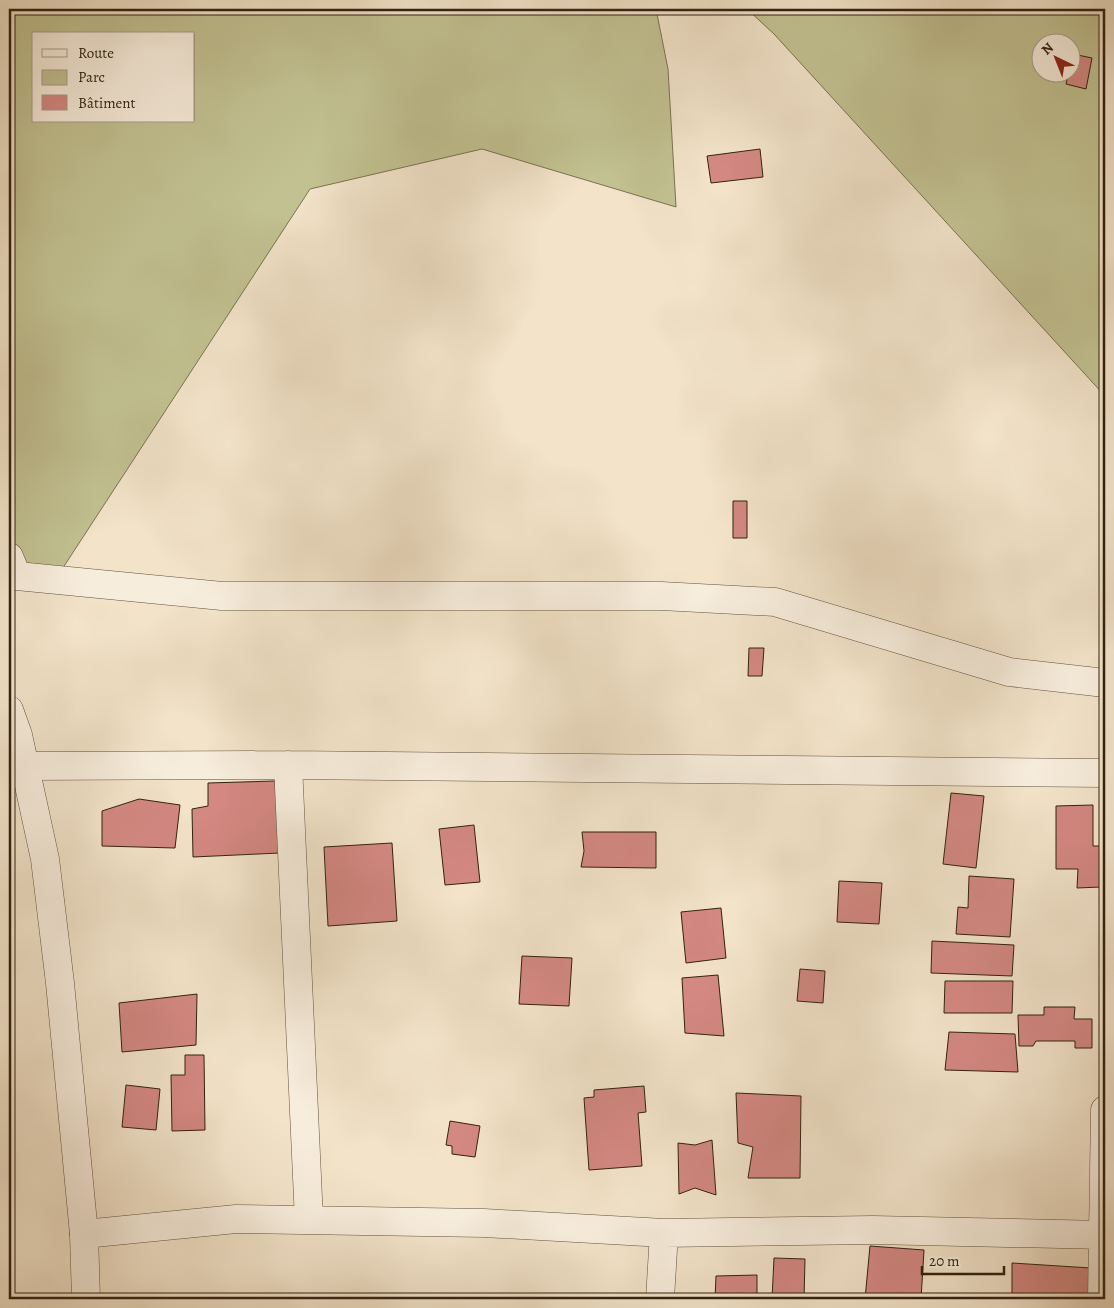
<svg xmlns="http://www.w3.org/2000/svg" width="1114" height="1308" viewBox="0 0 1114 1308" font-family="Alegreya,serif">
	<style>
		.green { fill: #c2c191; stroke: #7a7251; fill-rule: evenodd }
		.building { fill: #d38882; stroke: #322211 }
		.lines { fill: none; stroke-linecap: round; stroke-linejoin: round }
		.minor-casing { stroke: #62523f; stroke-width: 29 }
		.tertiary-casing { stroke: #62523f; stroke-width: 29 }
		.minor { stroke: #f7eddc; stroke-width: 28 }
		.tertiary { stroke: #f7eddc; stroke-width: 28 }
	</style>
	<rect width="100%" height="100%" fill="#f2e3c9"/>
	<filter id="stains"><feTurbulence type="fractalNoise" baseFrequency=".004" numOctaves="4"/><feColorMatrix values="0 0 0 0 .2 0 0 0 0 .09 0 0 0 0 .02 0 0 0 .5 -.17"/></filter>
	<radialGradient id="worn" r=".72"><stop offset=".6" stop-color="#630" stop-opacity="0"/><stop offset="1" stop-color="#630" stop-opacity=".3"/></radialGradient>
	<path class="green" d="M9 9H656L668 69 676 207 482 149 310 189 55 580 9 557ZM34 34H194V121H34Z
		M747 9H1105V396L774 34ZM1042 42H1072V72H1042Z"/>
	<path class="building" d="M1073 54 1092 58 1086 89 1066 84 1069 72H1072Z
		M760 149 763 177 711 183 707 156Z
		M733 501H747V538H733Z
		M749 648H764L762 676H748Z
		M275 781 280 853 193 857 192 809 208 806V783Z
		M951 793 984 796 976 868 943 864Z
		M139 799 180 805 175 848 102 846V811Z
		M1093 805V846H1101V887L1077 888 1078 869H1056V806Z
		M474 825 480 882 445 885 439 829Z
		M582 832H656V868L581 867 584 851Z
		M392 843 397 921 328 926 324 847Z
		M969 876 1014 879 1010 937 956 934 958 907 968 908Z
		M839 881 882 883 879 924 837 922Z
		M721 908 726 958 686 963 681 912Z
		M932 941 1014 945 1012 976 931 973Z
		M522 956 572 958 569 1006 519 1004Z
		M800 969 825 971 823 1003 797 1001Z
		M718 975 724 1036 685 1033 682 978Z
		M945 981H1013L1012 1013H944Z
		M197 994 196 1045 122 1052 119 1003Z
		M1044 1007H1075L1074 1019H1092V1048H1075V1041H1036L1033 1046H1019L1018 1015H1044Z
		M949 1032 1015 1034 1018 1072 945 1070Z
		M185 1055H204L205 1130 172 1131 171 1075H185Z
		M126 1085 160 1089 156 1130 122 1127Z
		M644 1086 646 1112 638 1113 642 1166 589 1170 584 1098 594 1097V1090Z
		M736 1093 801 1096 800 1178H748L753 1147 738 1143Z
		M450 1121 480 1126 475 1157 452 1154V1146L446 1145Z
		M712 1140 716 1195 695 1188 679 1194 678 1143 695 1145Z
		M870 1246 924 1250 921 1299H865Z
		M774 1258 805 1259 804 1299H772Z
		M1012 1263 1091 1268 1090 1299H1012Z
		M757 1275V1299H715L716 1276Z"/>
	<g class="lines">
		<g class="minor-casing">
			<path id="minor" d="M9 557 17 576 222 596H661L775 602 1009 672 1105 683
				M288 765 309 1220
				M25 766 288 765 1105 773
				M84 1234 236 1219 484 1223 664 1233 873 1230 1105 1235
				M660 1299 664 1233
				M1102 1299 1105 1110"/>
		</g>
		<g class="tertiary-casing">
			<path id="tertiary" d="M9 710 18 735 45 859 60 983 84 1234 86 1299"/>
		</g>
		<use href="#minor" class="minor"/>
		<use href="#tertiary" class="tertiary"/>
	</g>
	<rect width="1114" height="1308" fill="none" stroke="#f2e3c9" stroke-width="30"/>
	<rect x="10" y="10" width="1094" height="1288" fill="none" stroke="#322211" stroke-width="2.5"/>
	<rect x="15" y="15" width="1084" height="1278" fill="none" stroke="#322211"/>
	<rect x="32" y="32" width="162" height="90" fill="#f7eddc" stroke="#a89c8b"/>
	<rect x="42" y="49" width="25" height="8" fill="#f7eddc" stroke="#a89c8b"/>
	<text x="78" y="58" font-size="15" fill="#322211">Route</text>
	<rect x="42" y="70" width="25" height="15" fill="#c2c191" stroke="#a89c8b"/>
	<text x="78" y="82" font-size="15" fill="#322211">Parc</text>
	<rect x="42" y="95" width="25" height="15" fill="#d38882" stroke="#a89c8b"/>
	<text x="78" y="108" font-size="15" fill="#322211">Bâtiment</text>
	<g transform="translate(1056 58) rotate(317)"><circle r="24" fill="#f7eddc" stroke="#a89c8b"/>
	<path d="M0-4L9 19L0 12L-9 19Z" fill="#8f2418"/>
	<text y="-8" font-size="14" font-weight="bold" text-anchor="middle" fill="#322211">N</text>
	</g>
	<path d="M922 1266v8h82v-8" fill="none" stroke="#322211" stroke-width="2.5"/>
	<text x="929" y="1266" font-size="15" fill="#322211" stroke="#f7eddc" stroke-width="4" paint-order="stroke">20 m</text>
	<rect width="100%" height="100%" filter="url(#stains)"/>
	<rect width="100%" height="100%" fill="url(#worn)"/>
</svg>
